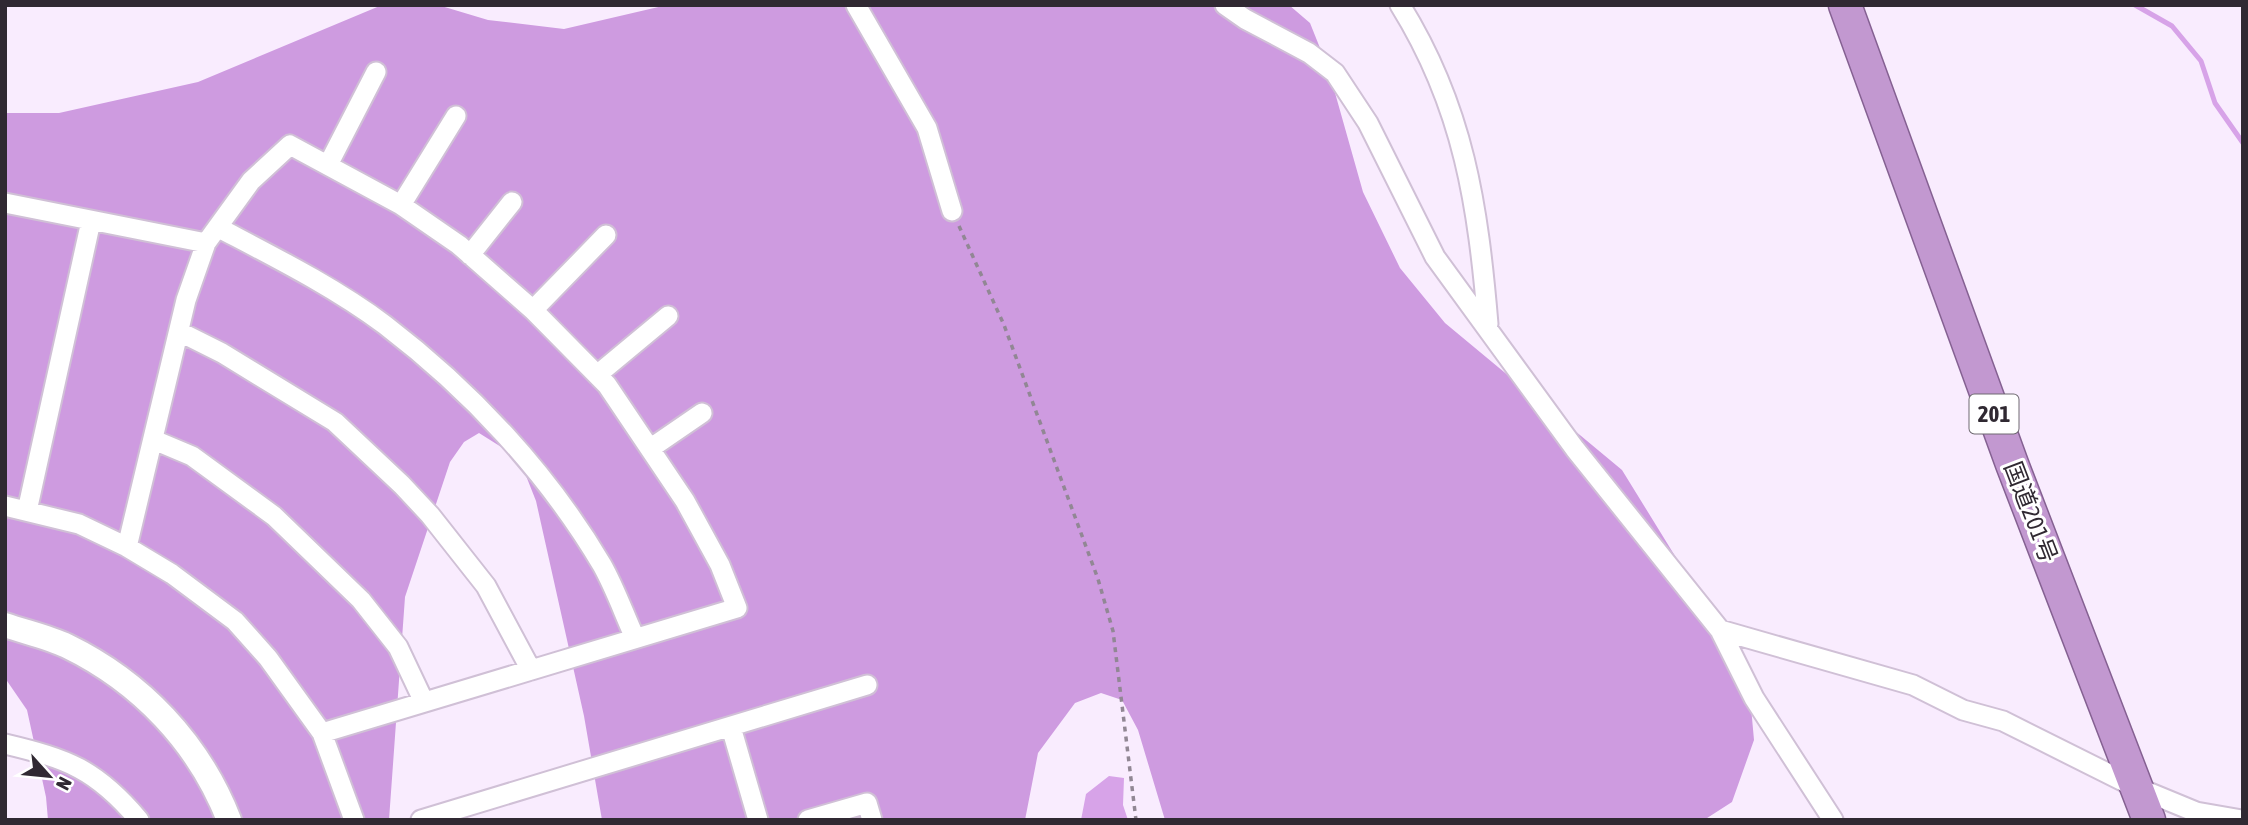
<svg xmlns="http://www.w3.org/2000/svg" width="2248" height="825" viewBox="0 0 2248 825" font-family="'Asap Condensed','Noto Sans JP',sans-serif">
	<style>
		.forest { fill: #ce9be0 }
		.water { fill: #d7a3e8 }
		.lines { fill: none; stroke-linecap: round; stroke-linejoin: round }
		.stream { stroke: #d7a3e8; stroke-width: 5 }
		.minor-casing { stroke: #d0c0d6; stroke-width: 23 }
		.tertiary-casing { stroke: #d0c0d6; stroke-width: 28 }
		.trunk-casing { stroke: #856192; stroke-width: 35 }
		.path { stroke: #918794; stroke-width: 3.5; stroke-dasharray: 5 5; stroke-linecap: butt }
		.minor { stroke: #fff; stroke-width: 19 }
		.tertiary { stroke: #fff; stroke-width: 24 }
		.trunk { stroke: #c298d0; stroke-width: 32 }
		.labels { text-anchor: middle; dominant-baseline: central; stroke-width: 6; stroke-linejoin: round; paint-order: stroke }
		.shield { fill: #fff; stroke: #6e6970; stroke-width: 2 }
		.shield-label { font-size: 23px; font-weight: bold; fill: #302932 }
		.street-label { font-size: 24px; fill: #302932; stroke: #fff }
	</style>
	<rect width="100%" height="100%" fill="#f9ecfe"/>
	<path class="forest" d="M382 5H438L488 20 564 29 667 5H1289L1310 23 1328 68 1363 192 1400 268 1445 323 1622 470 1725 637 1751 707 1754 740 1732 802 1704 820H1165L1138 730 1122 700 1101 693 1075 703 1038 753 1025 820H602L584 716 536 501 519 458 479 433 464 442 450 462 405 597 389 820H48L46 797 27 710 5 678V113H59L198 82Z"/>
	<path class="water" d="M1109 776 1124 778 1123 805 1128 820H1081L1086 794Z"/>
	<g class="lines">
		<path class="stream" d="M2135 5 2172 26 2201 61 2215 103 2243 143"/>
		<g class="minor-casing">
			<path id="minor" d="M856 5 927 128 952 211
				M1225 5 1245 19 1309 53 1335 73 1368 123 1435 257 1575 449 1720 630 1754 698 1833 820
				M1400 5C1464 108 1478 206 1488 324
				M328 165 376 72
				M5 203 206 243
				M401 205 456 116
				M219 228C276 258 334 287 385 325 470 390 547 472 602 565 615 588 624 614 635 638
				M470 255 512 202
				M533 310 606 235
				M180 332 222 353 335 422 402 485 430 515 486 586 531 670
				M597 375 668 316
				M154 440 192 456 274 516 361 600 398 647 424 702
				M651 448 702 413
				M5 506 79 524 127 547 172 574 235 621 268 658 322 733 354 820
				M27 511 91 221
				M127 547 186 300 206 243 251 181 290 145 401 205 459 245 533 310 607 385 685 501 720 565 737 608 322 733
				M1720 630 1913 685 1963 710 2003 721 2133 786 2196 812 2242 820
				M731 727 758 820
				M5 744C68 759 96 769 139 820
				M421 820 867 685
				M808 820 867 803 872 820"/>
		</g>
		<g class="tertiary-casing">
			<path id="tertiary" d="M5 625C25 632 48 637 67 646 141 682 199 743 229 820"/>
		</g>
		<g class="trunk-casing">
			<path id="trunk" d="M1845 5 2012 464 2149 820"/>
		</g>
		<path class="path" d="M959 226 1004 325 1098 579 1113 631 1136 820"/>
		<use href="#minor" class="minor"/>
		<use href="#tertiary" class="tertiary"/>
		<use href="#trunk" class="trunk"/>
	</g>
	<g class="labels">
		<rect class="shield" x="1969.5" y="394.5" width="49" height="39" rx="5"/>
		<g class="shield-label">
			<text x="1994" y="414">201</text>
		</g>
		<g class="street-label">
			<text transform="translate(2031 512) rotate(69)">国道201号</text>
		</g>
	</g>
	<rect width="2248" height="825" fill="none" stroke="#302932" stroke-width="14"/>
	<g transform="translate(49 776) rotate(117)" stroke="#ffffff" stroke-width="5" paint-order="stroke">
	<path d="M0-5L12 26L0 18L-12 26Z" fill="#302932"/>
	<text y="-10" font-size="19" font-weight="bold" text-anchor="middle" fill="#302932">N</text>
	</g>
</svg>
